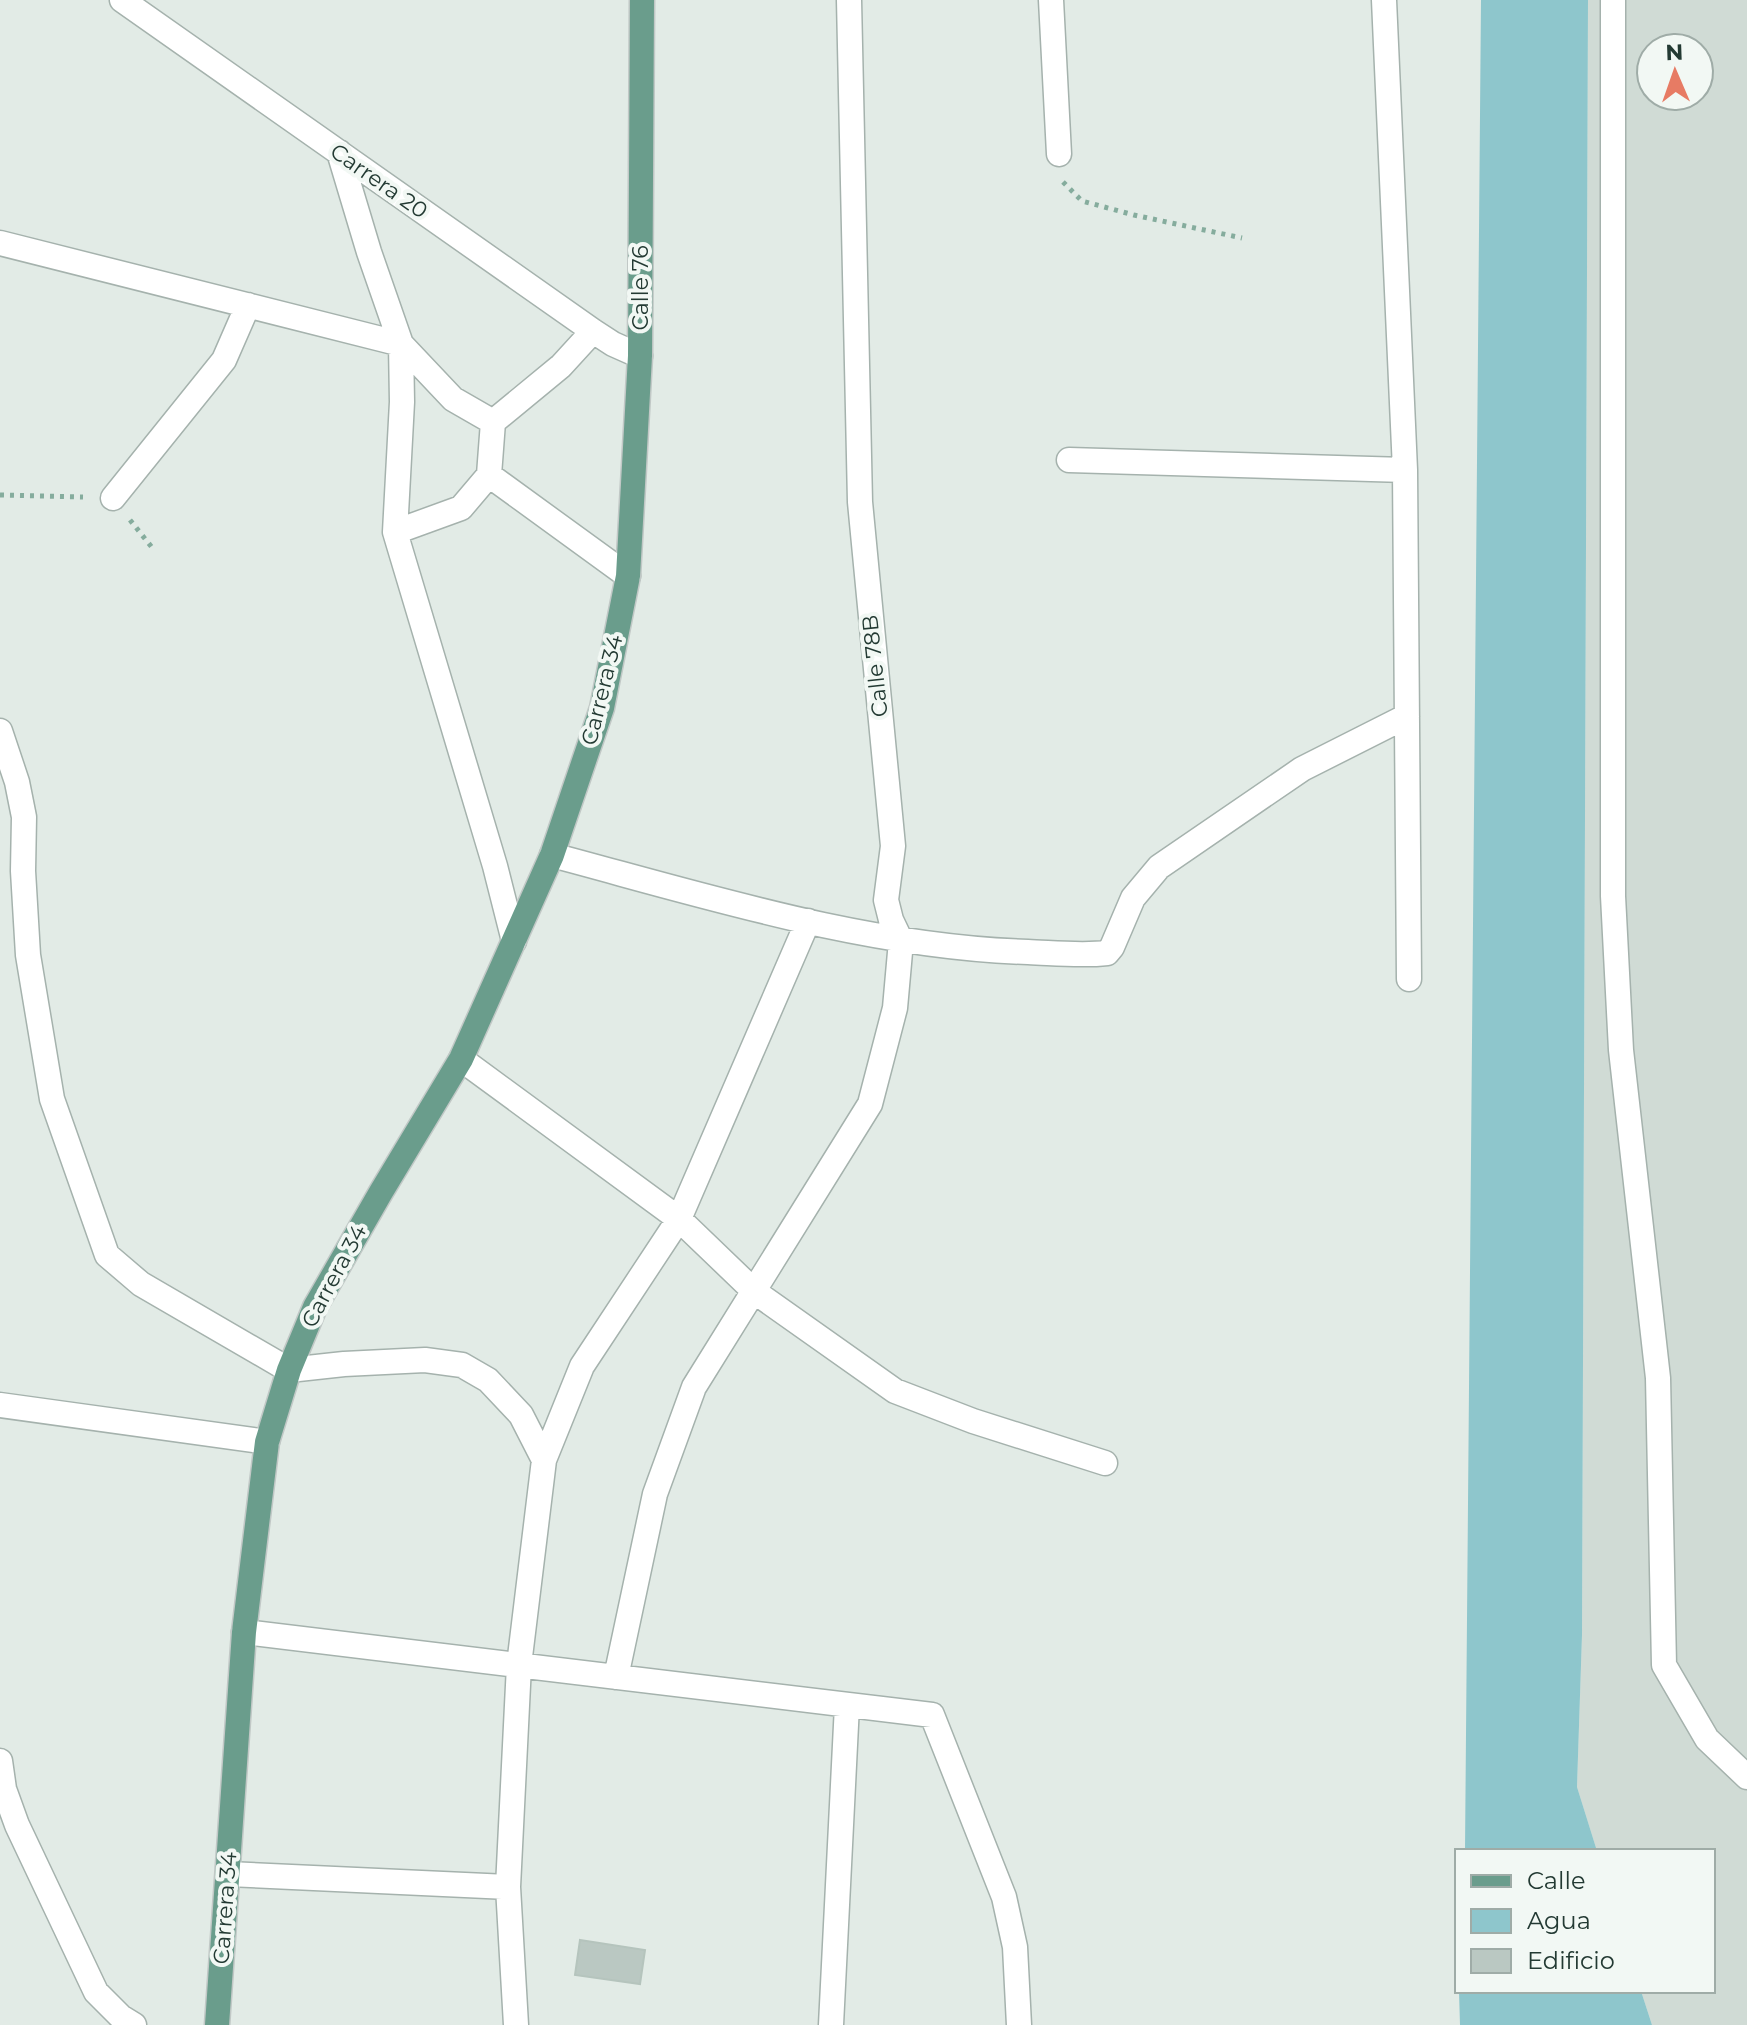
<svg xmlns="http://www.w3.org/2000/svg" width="1747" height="2025" viewBox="0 0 1747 2025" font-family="Montserrat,sans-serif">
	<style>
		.built { fill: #d0dbd5; fill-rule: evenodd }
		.water { fill: #8ec6cc }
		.building { fill: #bac8c2; stroke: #b5c4bd; stroke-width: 2 }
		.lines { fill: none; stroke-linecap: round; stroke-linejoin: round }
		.minor-casing { stroke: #a5b2ad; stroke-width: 27 }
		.major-casing { stroke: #c1c8c6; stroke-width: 27 }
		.path { stroke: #85ac9d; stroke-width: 5; stroke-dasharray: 4 6; stroke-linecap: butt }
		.minor { stroke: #fff; stroke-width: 24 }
		.major { stroke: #6a9d8c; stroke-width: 24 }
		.labels { text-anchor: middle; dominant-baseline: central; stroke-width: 8; stroke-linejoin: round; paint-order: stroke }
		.street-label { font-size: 22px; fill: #233a33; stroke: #f2f8f4 }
	</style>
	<rect width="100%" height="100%" fill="#e2ebe6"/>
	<path class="built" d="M1588 0H1747V2025H1652L1641 1991H1713V1851H1597L1577 1787 1582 1635ZM1651 48H1699V96H1651Z"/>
	<path class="water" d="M1481 0H1588L1582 1635 1577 1787 1597 1851H1465Z
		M1459 1991H1641L1652 2025H1460Z"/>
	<path class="building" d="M580 1940 645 1950 640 1984 575 1975Z"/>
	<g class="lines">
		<g class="minor-casing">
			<path id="minor" d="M122 0 593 331 613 344 640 356
				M1051 0 1059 154
				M1384 0 1405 470 1409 979
				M1613 0V896L1621 1050 1658 1378 1664 1665 1707 1739 1747 1777
				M339 152 369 252 401 344 402 402 395 532
				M0 243 401 344 453 399 493 422 489 475 461 508 395 532 495 866 514 941
				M493 422 561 366 593 331
				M1069 460 1405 470
				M489 475 628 576
				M113 498 224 360 248 305
				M0 731 17 782 24 817 23 871 28 955 52 1099 107 1255 141 1284 289 1370 344 1364 425 1360 462 1365 488 1380 521 1415 544 1460
				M552 855C706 896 867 947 1028 952 1054 953 1081 956 1107 953L1112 947 1133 898 1159 867 1302 769 1407 716
				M461 1059 679 1219 755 1292 895 1391 973 1421 1105 1463
				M0 1405 267 1442
				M244 1632 932 1715 1004 1897 1015 1947 1019 2025
				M616 1677 655 1494 694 1387 870 1104 895 1008 901 941 891 920 886 900 893 846 860 502 849 0
				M0 1761 4 1789 17 1825 96 1992 121 2017 134 2025
				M228 1874 508 1887
				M516 2025 508 1887 519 1665 544 1460 582 1366 679 1219 808 921
				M831 2025 847 1705"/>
		</g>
		<g class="major-casing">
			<path id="major" d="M217 2025 244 1632 267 1442 289 1370 315 1307 381 1192 461 1059 552 855 602 708 628 576 640 356 642 0"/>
		</g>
		<path class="path" d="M1063 182 1082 201 1134 215 1242 238
			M0 495 83 497
			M130 520 154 550"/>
		<use href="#minor" class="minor"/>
		<use href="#major" class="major"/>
	</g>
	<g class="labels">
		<g class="street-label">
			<text transform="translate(379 181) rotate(35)">Carrera 20</text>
			<text transform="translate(640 288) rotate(-90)">Calle 76</text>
			<text transform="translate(875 666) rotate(-96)">Calle 78B</text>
			<text transform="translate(602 690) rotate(-76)">Carrera 34</text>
			<text transform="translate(334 1276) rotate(-62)">Carrera 34</text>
			<text transform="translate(225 1908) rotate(-86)">Carrera 34</text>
		</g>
	</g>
	<rect x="1455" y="1849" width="260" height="144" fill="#f2f8f4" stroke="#9faca7" stroke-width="2"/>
	<rect x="1471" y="1875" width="40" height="12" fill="#6a9d8c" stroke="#9faca7" stroke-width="2"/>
	<text x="1527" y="1889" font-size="24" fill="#233a33">Calle</text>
	<rect x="1471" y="1909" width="40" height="24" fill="#8ec6cc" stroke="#9faca7" stroke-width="2"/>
	<text x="1527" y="1929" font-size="24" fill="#233a33">Agua</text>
	<rect x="1471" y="1949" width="40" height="24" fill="#bac8c2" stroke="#9faca7" stroke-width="2"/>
	<text x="1527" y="1969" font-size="24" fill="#233a33">Edificio</text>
	<g transform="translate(1675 72) rotate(358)"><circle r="38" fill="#f2f8f4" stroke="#9faca7" stroke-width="2"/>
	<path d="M0-6L14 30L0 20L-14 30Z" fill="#e77b64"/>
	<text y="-12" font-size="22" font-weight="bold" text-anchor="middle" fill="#233a33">N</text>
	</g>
</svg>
